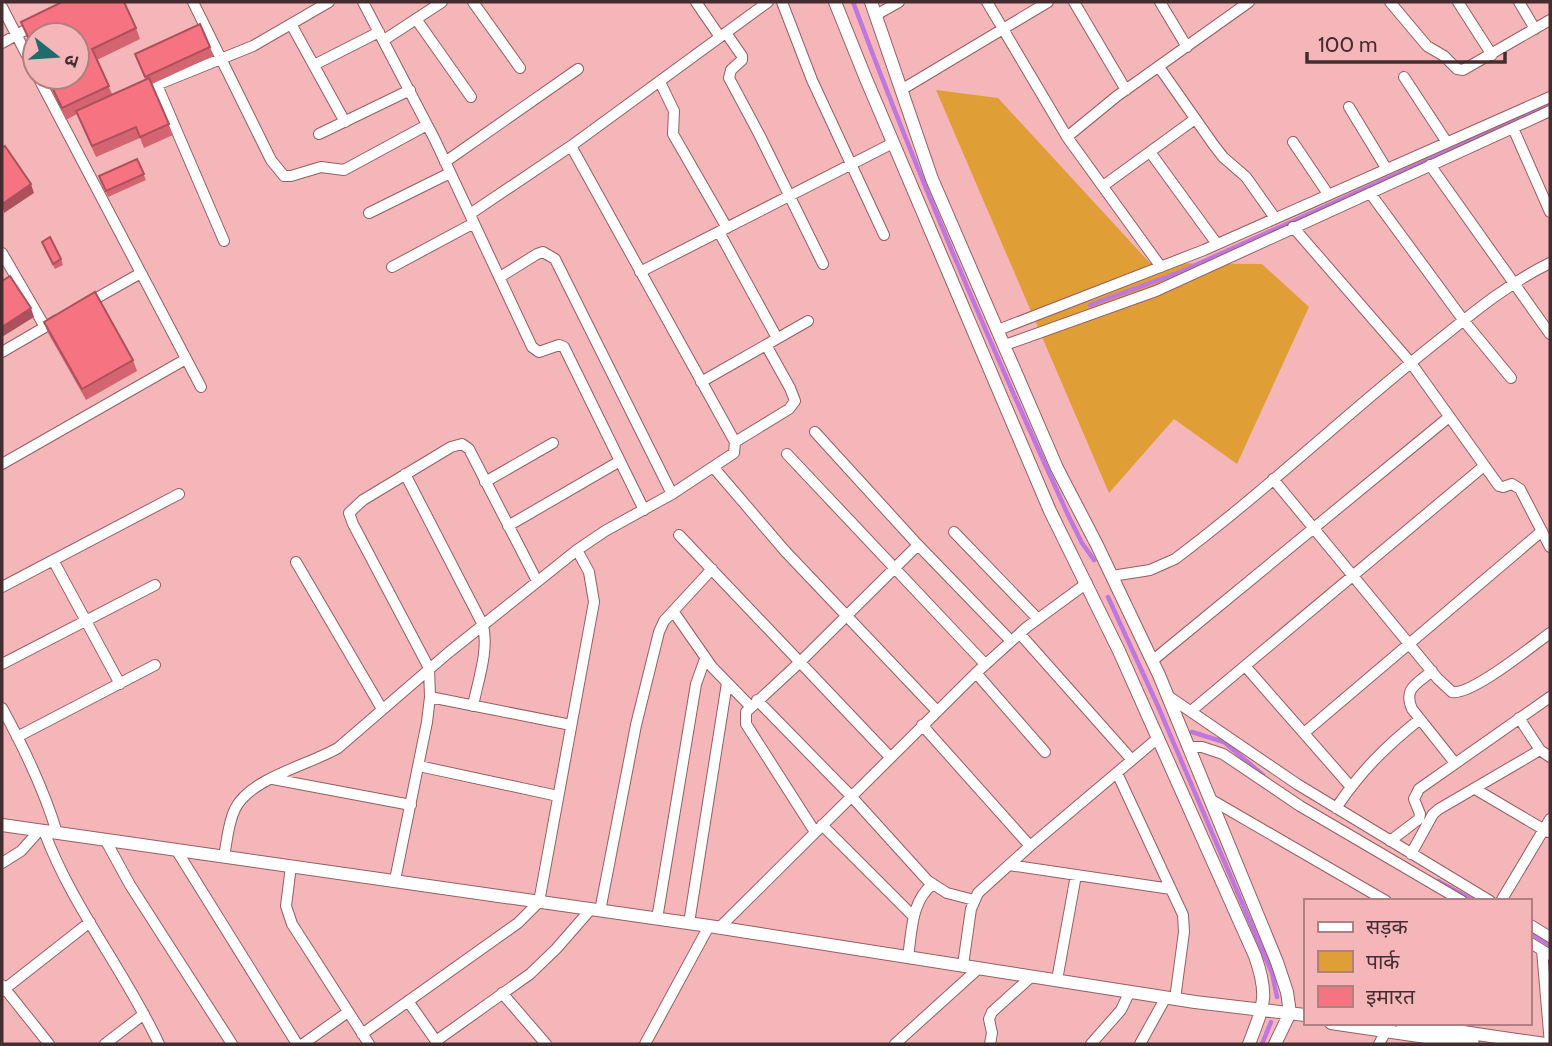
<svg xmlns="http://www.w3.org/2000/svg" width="1552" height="1046" viewBox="0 0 1552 1046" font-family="Cabin,'Noto Sans Devanagari',sans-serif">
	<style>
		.green { fill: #e09f36 }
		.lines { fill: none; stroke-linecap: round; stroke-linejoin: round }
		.stream { stroke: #be77dc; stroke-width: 4.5 }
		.minor-casing { stroke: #965e62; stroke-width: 12 }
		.tertiary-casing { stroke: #965e62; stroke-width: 14 }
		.minor { stroke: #fff; stroke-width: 10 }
		.tertiary { stroke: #fff; stroke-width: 12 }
		.wall { fill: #d46470 }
		.shaded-wall { fill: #ac515b }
		.building { fill: #f67482; stroke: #ac515b; stroke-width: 2 }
	</style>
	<rect width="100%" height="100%" fill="#f5b6b9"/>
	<path class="green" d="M936 90 998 98 1150 263 1262 264 1309 307 1237 464 1174 419 1109 493Z"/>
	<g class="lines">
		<path class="stream" d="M853 2C918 176 991 347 1069 517L1082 543 1094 560
			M1090 305 1180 272 1550 105
			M1108 597 1157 704 1272 973 1277 997
			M1192 732 1224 742 1263 775
			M1438 881 1474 901
			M1529 932 1550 945
			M1262 1044 1271 1022"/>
		<g class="minor-casing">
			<path id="minor" d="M193 2 271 160 284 176H291L321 167 344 170 427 125
				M363 2 435 140 532 347 539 352 559 345 564 347 644 510
				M473 2 520 68
				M696 2 720 37
				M782 2 812 80 884 235
				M987 2 1067 137 1161 267
				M1074 2 1126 90
				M1160 2 1187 47
				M1390 2 1427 46 1444 56 1457 69 1463 70 1550 20
				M1458 2 1492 55
				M1519 2 1535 29
				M2 7 35 71
				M876 15 899 2
				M416 19 471 97
				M291 24 345 122
				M726 33 742 56V60L731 70 729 78 759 134 823 264
				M384 40 442 2
				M2 43 36 24
				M314 65 379 32
				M1159 67 1213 144 1223 157 1246 177 1275 218
				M38 77 201 387
				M1404 77 1446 141
				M660 82 674 111 673 134 727 228
				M157 85 224 241
				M901 90 1048 2
				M139 92 253 46 329 2
				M1349 107 1386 168
				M1513 128 1550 212
				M319 134 410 90
				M1067 137 1117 96 1249 2
				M1293 142 1328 194
				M1150 152 1217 244
				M445 162 578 69
				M1430 165 1550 334
				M1103 186 1195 119
				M1370 193 1464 321 1511 378
				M369 213 450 173
				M470 214 571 146 768 2
				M1293 227 1411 363 1499 486 1503 487 1512 484 1520 489 1550 547
				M719 232 777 338
				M2 253 45 327
				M392 267 474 223
				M640 272 893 143
				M500 277 537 254 543 252 555 259 672 494
				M86 304 141 273
				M998 330 1204 250 1550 97
				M1005 345 1156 291 1550 111
				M2 352 57 320
				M701 382 808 321
				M815 432 918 545 1011 641
				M735 442 789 409 795 401 790 388 766 345
				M787 454 985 664
				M2 464 186 359
				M714 468 785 551 937 711
				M405 474 483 625C489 651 478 680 473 706
				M1273 479 1438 679 1452 692C1471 696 1532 646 1550 633
				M485 482 553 443
				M508 526 620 461
				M954 532 1038 619
				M679 535 890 757
				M53 560 120 684
				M296 562 382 709
				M1112 576 1150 570 1175 559C1263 493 1343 417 1429 348 1468 317 1505 285 1550 263
				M2 587 179 494
				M673 611 712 667 750 706
				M1020 634 1132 760
				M1152 661 1449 417
				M2 664 155 585
				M1245 666 1351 787
				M1432 671C1417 684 1403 688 1412 709L1455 763
				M976 673 1045 752
				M1168 696 1297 784 1490 901
				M430 697 571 725
				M757 700 851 796 928 881 947 893 974 900
				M2 708C24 748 44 789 57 833
				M1191 711 1484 466
				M1519 718 1540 750 1550 757
				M922 725 1030 846
				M1304 733 1542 531
				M17 737 155 665
				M1189 747H1202L1223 754 1300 806 1462 901
				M419 766 558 796
				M1117 773 1183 915 1184 932 1175 999
				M273 779 411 805
				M1475 789 1548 832
				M1210 799 1386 901
				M1336 808C1362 770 1384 748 1420 719
				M822 825 914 917
				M44 831C72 907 125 971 159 1044
				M815 832 746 724V712L799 663 918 545
				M106 841 130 885 232 1044
				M1390 841 1419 819 1420 814 1414 799 1419 789 1550 697
				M177 851 297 1044
				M1411 854 1433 814 1439 809 1540 750
				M224 857C227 841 228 823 235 809 250 778 309 765 338 748L448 653 577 550 605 531 672 494 734 453 735 442 571 146
				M2 863 21 851 39 831
				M1009 865 1171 889
				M291 866 286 906 292 924 369 1044
				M395 880 427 722 430 697 429 668 353 524 349 513 363 500 451 447 462 444 469 449 537 581
				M1501 901 1550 819
				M600 911 636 725 659 632 664 621 712 569
				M657 919 696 684 705 659
				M689 923 727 683
				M1529 924 1550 937
				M719 928 976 673 1027 627 1087 583
				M1529 942 1550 955
				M1542 950 1550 1044
				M908 957C912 931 911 901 933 884
				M963 965 971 909 978 893 1030 846 1158 738
				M1057 980 1076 875
				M2 985 49 1044
				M2 991 90 922
				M502 993 546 1044
				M408 1001 438 1044
				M362 1034 518 923 539 902 594 602 589 572 577 550
				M436 1041 530 974 556 949 591 909
				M105 1044 144 1014
				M303 1044 348 1012
				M645 1044 709 926
				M895 1044 979 968
				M990 1044 992 1033 989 1019 992 1012 1032 976
				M1091 1044 1121 1010 1130 991
				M1140 1044 1166 997
				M1379 1044 1386 1031"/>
		</g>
		<g class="tertiary-casing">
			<path id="tertiary" d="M835 2 866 79 1050 511 1119 651 1255 956C1269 996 1264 1005 1249 1044
				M871 2 932 179 1057 468 1097 545 1159 675 1277 962 1287 992 1290 1013 1275 1044
				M2 825 709 926 1195 1002 1305 1015
				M1331 1023 1473 1044
				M1402 1023 1545 1044"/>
		</g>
		<use href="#minor" class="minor"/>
		<use href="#tertiary" class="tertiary"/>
	</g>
	<path class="wall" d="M21 22 136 28 140 39 97 60 112 94 146 80 135 54 210 47 213 56 152 84 173 135 144 148 140 138 96 157 77 114 66 120 46 77H77L35 35V54Z
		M137 159 146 180 108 197 99 176Z
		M42 242 61 259 63 265 55 269Z
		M44 322 133 360 137 371 86 400 48 333Z"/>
	<path class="shaded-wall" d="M31 184 34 193 4 213 2 204Z
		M31 308 34 317 2 337V327Z"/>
	<path class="building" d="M62 2H124L136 28 92 49 109 86 62 108 47 77H77V35H35V52L21 22Z
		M200 24 210 47 145 77 135 54Z
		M149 78 169 124 140 137 136 127 92 146 76 111Z
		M5 146 31 184 2 204V148Z
		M137 159 144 174 106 191 99 176Z
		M50 237 61 259 53 264 42 242Z
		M10 276 31 308 2 327V281Z
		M95 292 133 360 82 389 44 322Z"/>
	<rect width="1552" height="1046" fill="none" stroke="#452c2e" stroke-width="7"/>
	<rect x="1304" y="899" width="228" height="126" fill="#f5b6b9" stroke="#af7f81" stroke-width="2"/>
	<rect x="1318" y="922" width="35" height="10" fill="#ffffff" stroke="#af7f81" stroke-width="2"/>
	<text x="1366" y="934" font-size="21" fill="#452c2e">सड़क</text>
	<rect x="1318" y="951" width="35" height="21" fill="#e09f36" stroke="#af7f81" stroke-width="2"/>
	<text x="1366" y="969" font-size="21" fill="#452c2e">पार्क</text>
	<rect x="1318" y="986" width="35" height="21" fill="#f67482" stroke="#af7f81" stroke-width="2"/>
	<text x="1366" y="1004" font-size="21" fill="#452c2e">इमारत</text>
	<g transform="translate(56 56) rotate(107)"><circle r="33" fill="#f5b6b9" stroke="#af7f81" stroke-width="2"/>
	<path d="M0-5L12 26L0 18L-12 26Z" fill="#206c6c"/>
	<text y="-10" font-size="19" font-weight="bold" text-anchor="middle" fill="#452c2e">उ</text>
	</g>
	<path d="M1307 52v10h198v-10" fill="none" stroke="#452c2e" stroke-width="3.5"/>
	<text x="1318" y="52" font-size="21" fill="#452c2e" stroke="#f5b6b9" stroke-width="5" paint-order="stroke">100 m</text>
</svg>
